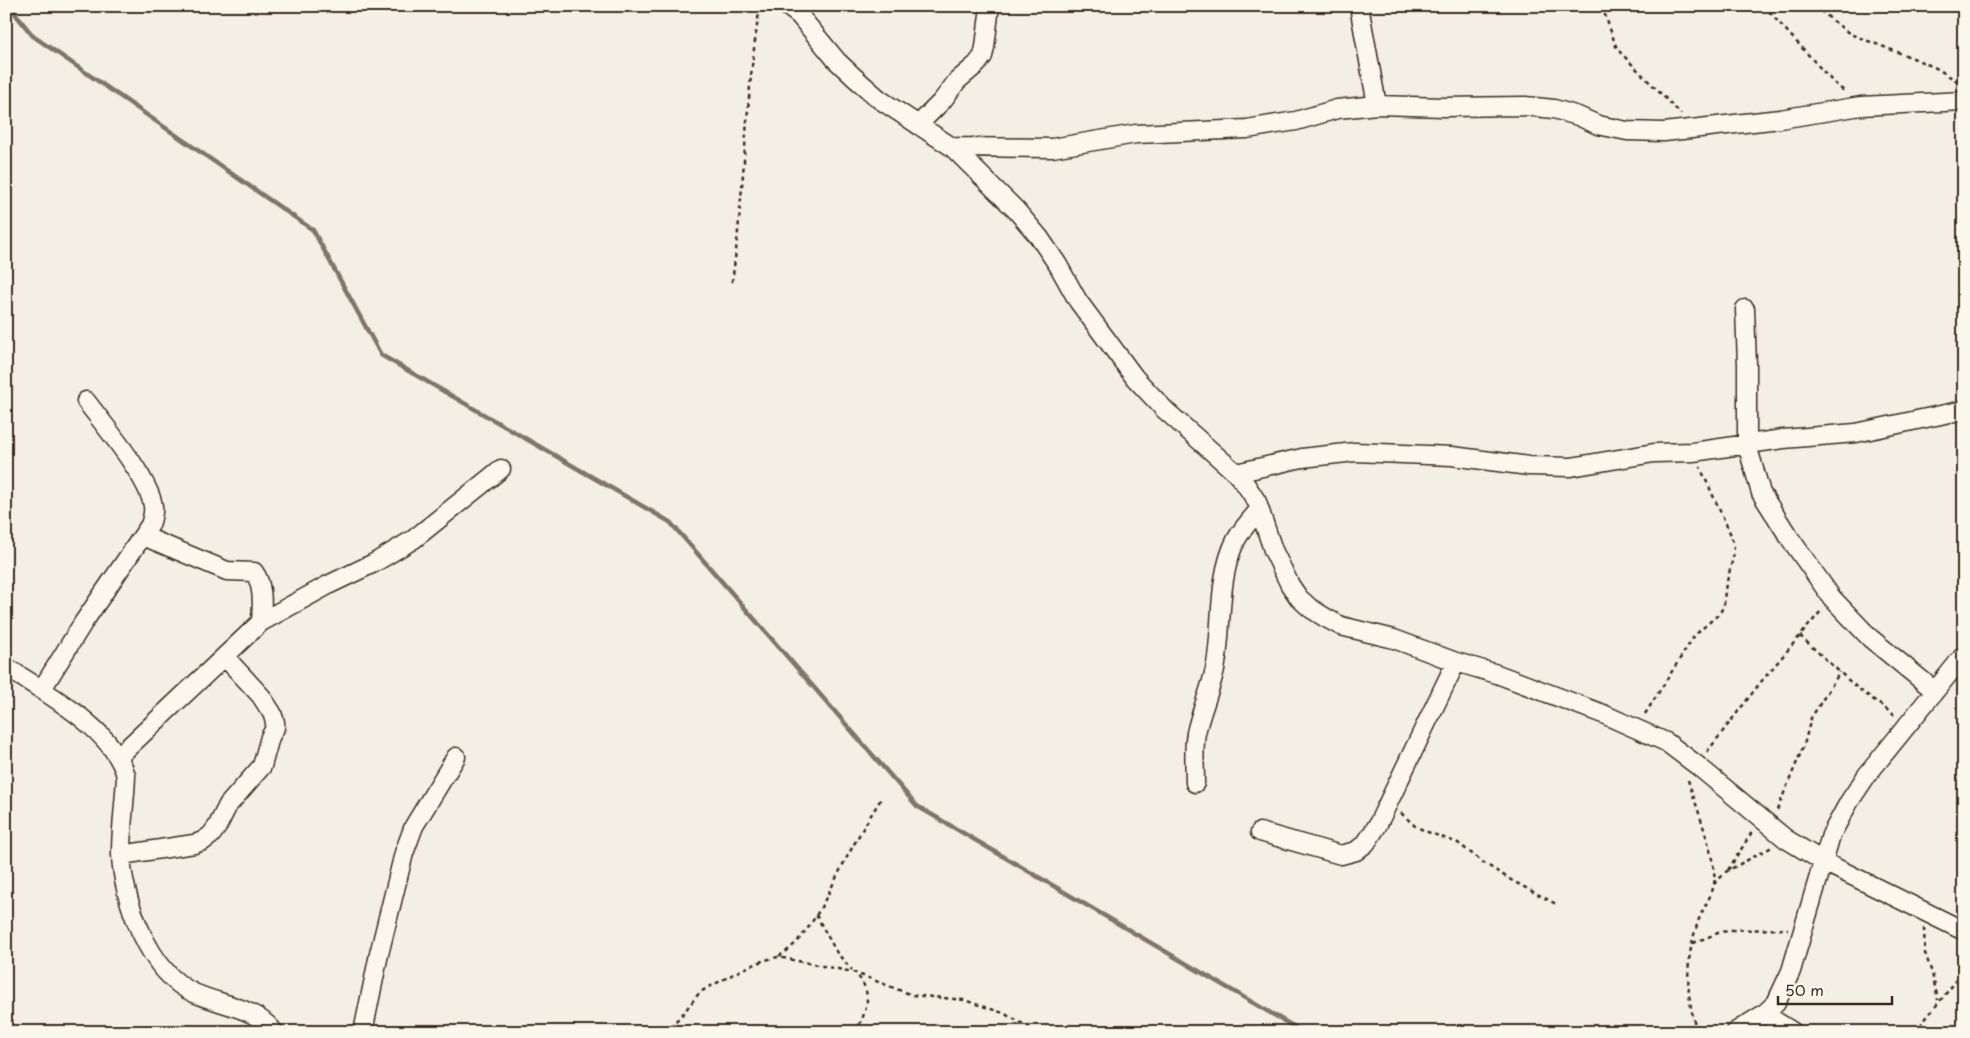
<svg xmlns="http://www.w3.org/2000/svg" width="1970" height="1038" viewBox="0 0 1970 1038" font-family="'Playpen Sans',sans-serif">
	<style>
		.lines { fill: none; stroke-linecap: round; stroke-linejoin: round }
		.stream { stroke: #817468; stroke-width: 4.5 }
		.street-casing { stroke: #3b2a1e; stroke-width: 21 }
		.path { stroke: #3b2a1e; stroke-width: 2.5; stroke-dasharray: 4 4; stroke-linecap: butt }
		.street { stroke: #fbf7ec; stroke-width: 18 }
	</style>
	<rect width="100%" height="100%" fill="#f3efe4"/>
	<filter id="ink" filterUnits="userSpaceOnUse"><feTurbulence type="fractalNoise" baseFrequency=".02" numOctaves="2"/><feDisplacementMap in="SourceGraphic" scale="10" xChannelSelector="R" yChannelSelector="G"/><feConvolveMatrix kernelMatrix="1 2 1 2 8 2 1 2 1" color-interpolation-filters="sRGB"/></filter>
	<g filter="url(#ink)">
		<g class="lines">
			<path class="stream" d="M9 6 33 36 313 230 381 355 670 522 917 806 1303 1032"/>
			<g class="street-casing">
				<path id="street" d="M787 6 799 15 837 61 854 77 879 99 952 147 1016 210 1039 237 1058 265 1078 301 1135 378 1165 410 1236 473 1246 485 1257 502 1273 550 1290 585 1299 598 1310 608 1326 618 1341 626 1394 639 1456 662 1497 674 1603 714 1666 742 1698 766 1786 839 1824 862 1964 931
					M1359 6 1377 105
					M918 125 942 101 957 81 977 64 983 56 985 47 990 6
					M952 147 1052 148 1136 134 1247 129 1296 121 1337 109 1377 105 1444 107 1525 106 1554 109 1578 116 1598 125 1627 131 1664 132 1780 119 1861 106 1964 101
					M1745 309 1747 365V445L1761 493 1789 537 1832 598 1870 638 1935 691
					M1236 473 1302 458 1355 452 1452 456 1529 466 1571 467 1654 453 1693 452 1783 439 1856 433 1964 410
					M143 536 227 571 254 572C264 585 262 607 261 622
					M6 667C44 692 114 729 126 776 125 802 121 827 121 853 122 898 149 973 194 993 221 1005 255 1007 274 1032
					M42 689 83 623 150 525C152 519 154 512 153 506 149 478 104 425 86 401
					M118 757 261 622 330 584 374 563 414 539 501 469
					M1195 783C1195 766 1193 749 1196 733 1201 710 1212 687 1216 664 1223 623 1217 578 1236 540 1242 529 1251 519 1259 510
					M1260 832 1341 855 1356 851 1366 843 1377 826 1456 662
					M121 855 194 844 203 841 211 835 217 827 228 805 262 766 270 737 275 728V722L272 713 261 696 225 657
					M1764 1014 1793 1032
					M363 1032 379 954 404 853 414 826 456 757
					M1735 1032 1764 1014 1776 1003 1791 971 1831 835 1849 802 1867 775 1964 655"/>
			</g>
			<path class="path" d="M1602 6 1617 49 1681 114
				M1764 6 1833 82 1845 92
				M1814 6 1850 34 1913 58 1936 68 1962 84
				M732 282C745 190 745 98 760 6
				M1800 636 1855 686 1894 715
				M1645 714 1695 635 1720 613 1724 605 1725 589 1733 558 1734 547 1731 535 1700 467
				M1707 752 1760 683 1821 611
				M1688 780C1695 803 1718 863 1714 884 1712 896 1703 908 1699 919 1685 958 1685 992 1697 1032
				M1777 810 1804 745 1811 718 1840 672
				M1401 813 1415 826 1425 831 1458 843 1484 863 1511 880 1556 904
				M1728 870 1752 832
				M1714 884 1727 871 1772 847
				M816 915 837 953 852 970
				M1924 928 1925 953 1932 973 1938 1000
				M1693 943 1718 933 1731 930 1788 929
				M779 956C810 939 830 888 846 859 857 838 869 818 881 799
				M664 1032 681 1016 700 992 741 970 765 960 778 957 853 972 912 995 964 1000 1003 1013 1038 1032
				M855 1032C867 1012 874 993 856 974
				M1915 1032 1964 971"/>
			<use href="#street" class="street"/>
		</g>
	</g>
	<rect width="1970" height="1038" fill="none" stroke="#fbf7ec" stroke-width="25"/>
	<rect x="12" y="12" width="1945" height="1013" fill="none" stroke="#3b2a1e" stroke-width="2" filter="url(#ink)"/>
	<path d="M1778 996v8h114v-8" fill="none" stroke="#3b2a1e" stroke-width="2.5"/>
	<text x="1785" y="996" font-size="15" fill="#3b2a1e" stroke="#fbf7ec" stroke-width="4" paint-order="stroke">50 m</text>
</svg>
